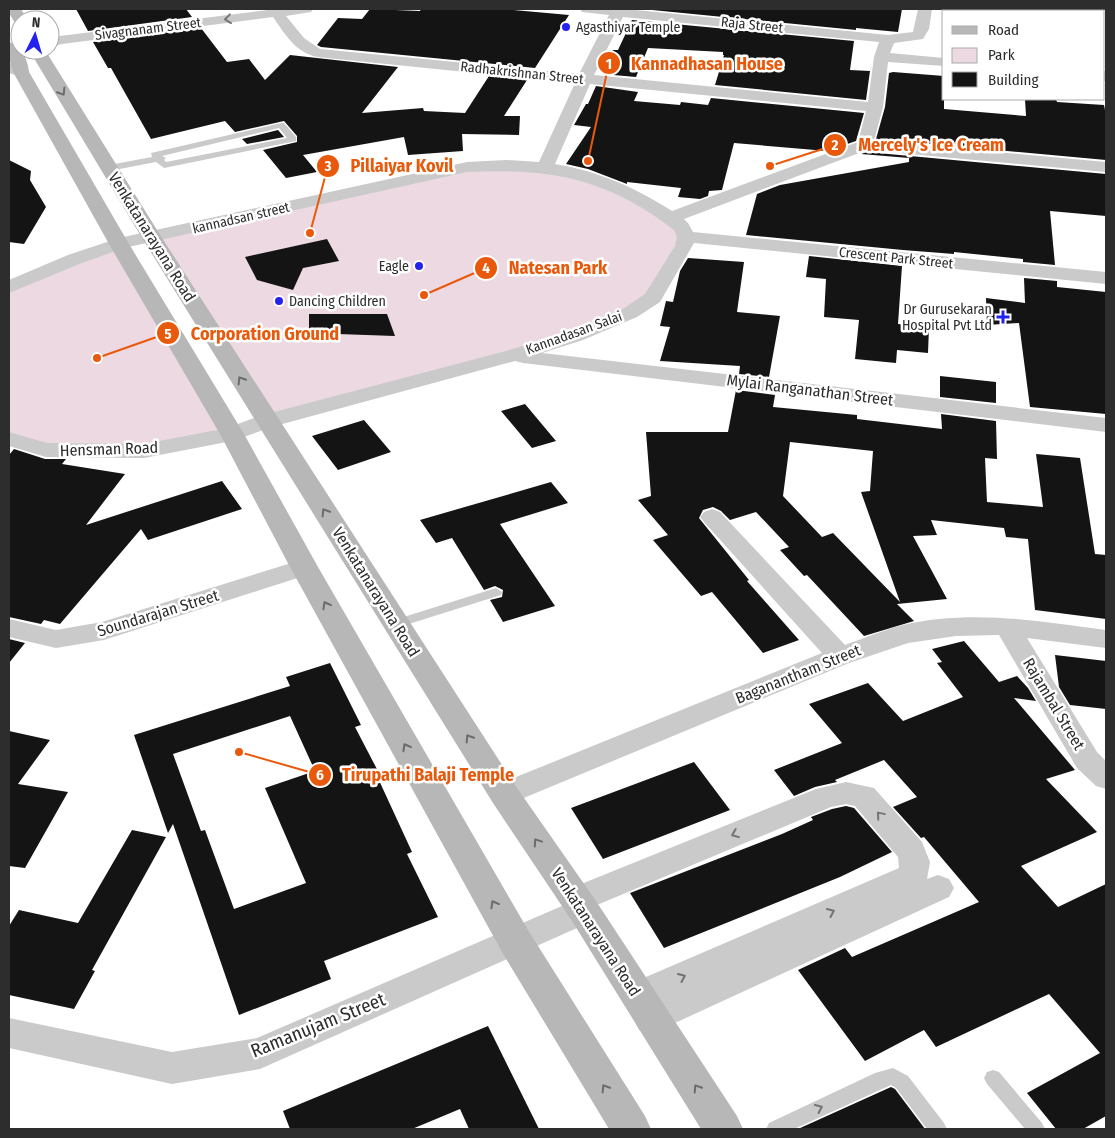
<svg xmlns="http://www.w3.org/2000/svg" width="1115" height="1138" viewBox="0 0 1115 1138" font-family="'Fira Sans Condensed',sans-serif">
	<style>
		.green { fill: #ecd9e2 }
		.building { fill: #141414; fill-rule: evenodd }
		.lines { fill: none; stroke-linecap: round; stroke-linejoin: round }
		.service { fill: #cacaca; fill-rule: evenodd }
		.minor { fill: #cacaca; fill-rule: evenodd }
		.tertiary { fill: #cacaca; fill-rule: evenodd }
		.secondary { fill: #b7b7b7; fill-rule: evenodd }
		.oneway { stroke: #747474 }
		.oneway2 { stroke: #6b6b6b }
		.poi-dot { fill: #2422f1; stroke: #fff; stroke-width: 2 }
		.labels { text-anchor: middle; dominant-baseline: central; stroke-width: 5; stroke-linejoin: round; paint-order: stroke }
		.far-street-label { font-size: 14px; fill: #2d2d2d; stroke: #fff }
		.far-poi-label { font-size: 14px; fill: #2d2d2d; stroke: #fff; text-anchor: start }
		.street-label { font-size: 16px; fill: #2d2d2d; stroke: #fff }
		.near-street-label { font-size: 19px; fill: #2d2d2d; stroke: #fff }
		.leader { fill: none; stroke: #e8590c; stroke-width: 2 }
		.callout-dot { fill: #e8590c; stroke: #fff; stroke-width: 2 }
		.mark-label { font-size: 15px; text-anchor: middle; font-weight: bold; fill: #fff }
		.callout-label { font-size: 18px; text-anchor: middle; font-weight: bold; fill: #e8590c; stroke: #fff; stroke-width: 5; stroke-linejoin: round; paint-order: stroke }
	</style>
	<rect width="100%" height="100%" fill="#fff"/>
	<path class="green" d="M469 169 544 170 629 190 682 224 672 275 626 316 499 358 275 416 161 239Z
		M117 249 226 426 198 437 141 447 47 446 9 435V291L75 263Z"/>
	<path class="building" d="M76 9H186L192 17 88 31Z
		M370 9 420 11 421 9H502L569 15 535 68 321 47 317 45 338 18 362 19Z
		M642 9H902L898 32 856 28V30Z
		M632 20 854 41 850 70 870 71 866 100 715 85 724 55H723V52L648 48 636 77 602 74 613 50H618Z
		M201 28 227 62 249 59 265 80 290 55 398 67 362 113 423 108 424 111 465 113 489 76 527 80 504 116H520L519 135 462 134 463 151 408 155 404 137 303 155 317 172 286 178 263 150 297 142V136L284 121 235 132 225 121 151 139 111 68H108L93 42Z
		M893 72 944 76V109L1026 116 1025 99H1056L1057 102 1104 105 1106 115V160L876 139 885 107 889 73Z
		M596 86 638 92 634 101 680 105 681 102 708 105 711 98 864 113 856 141 827 151 734 143 722 190 709 191 708 196 700 199 678 197 681 188 627 182V184L588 169 566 164 591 127 574 125 586 104H588Z
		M278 130 284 137 247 144 242 139Z
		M867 152 1106 174V216L1050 211 1055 265 1023 262V259L954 252V254L903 250 746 235 757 194 780 185 909 162V158L861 154Z
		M9 160 31 171 30 180 46 207 24 244 9 242Z
		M327 239 339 261 303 268 293 290 257 280 245 257Z
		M809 256 902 266 898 324 929 327 928 353 897 350 896 363 855 359 859 320 824 317 826 279 806 277Z
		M688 258 744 262 737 312 780 316 769 377 739 374 740 366 660 361 670 327 660 326 666 301 673 302 680 271Z
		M1024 278 1057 281V287L1106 292V414L1030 407 1019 323 987 325 986 298 1025 303Z
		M309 314H387L395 336 309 333Z
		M940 376 996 382V403L940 397Z
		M736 390 775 395 773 407 857 415V419L942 429 941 414 996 421 997 459 985 458 987 502 1043 507 1036 454 1080 458 1095 554 1106 555V619L1035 610 1028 539 1006 537 1004 528 931 520 937 535 913 536 947 599 897 604 914 621 864 636 807 575 804 576 780 550 789 547 756 512 730 520 721 511 713 507 703 510 699 518 749 580 747 581 799 640 763 653 712 592 701 596 653 540 668 535 638 500 651 496 646 432H728ZM790 442 873 451 870 491 861 492 900 602 833 533 822 537 783 496Z
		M525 404 556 441 532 448 501 411Z
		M364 420 391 452 338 470 312 436Z
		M14 449 45 459H66L62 464 125 474 86 525 222 481 242 509 148 540 141 529 60 624 44 620 41 624 9 617V455Z
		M551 482 568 503 500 524 555 606 503 622 490 600 502 597 503 590 495 586 484 590 452 538 436 543 420 520Z
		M9 639 25 643 9 663Z
		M964 641 999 682 1017 676 1028 688 1036 701 1014 698 1075 770 1046 779 1097 832 1021 866 1058 907 1106 884V1116L1083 1129H1056L1027 1093 1100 1053 1049 994 936 1047 924 1030 865 1061 798 970 845 948 852 957 979 902 924 837 921 838 893 807 917 797 884 760 835 780 837 782 815 787 794 796 774 770 842 743 809 704 868 683 903 721 963 697 937 663 942 662 932 649Z
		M1055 655 1106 661V709L1070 705 1059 687Z
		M330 663 361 725 355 727 380 775 377 776 412 852 407 854 438 917 324 961 331 979 239 1015 173 824 168 833 134 735 290 686 286 677ZM290 716 315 771 265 788 306 883 234 909 205 830 201 831 173 754Z
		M9 731 50 740 18 784 68 792 25 868 9 866Z
		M694 762 730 810 603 859 571 808Z
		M846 806 854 808 892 852 840 877 664 948 630 893 782 834 813 820 811 817 832 809Z
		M132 830 166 837 92 970 95 971 74 1009 9 995V926L19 910 78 923Z
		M488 1026 539 1129H469L460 1109 412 1129H290L283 1111Z
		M891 1087 895 1089 925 1129H798Z"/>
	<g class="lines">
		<path class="service" d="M281 123H284L296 137V141L164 168 156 162 109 171 105 168 109 165 152 157 151 153ZM279 128 287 138 166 162 164 160 166 158 162 156Z
			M496 588 502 592 501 595 396 628 391 627 389 624 391 621Z
			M893 1068 908 1076 944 1123 947 1129H927L896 1088 891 1085 794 1129H766L769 1123 875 1073Z
			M993 1070 999 1072 1042 1123 1045 1129H1025L987 1084 984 1078 987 1072Z"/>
		<path class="minor" d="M275 9H313L311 12 286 16 304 38 320 49 579 74 609 15 582 12 580 9H626L888 35 913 32 918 9H932L929 29 923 39 894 43 890 53 944 58V66L888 62 883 107 874 141 1106 162V172L867 150 684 219 688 223 693 232 1106 272V284L694 243 660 302 637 317 583 340 542 353 1106 418V432L523 363 515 361 275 426 232 441 144 458 46 457 9 446V432L47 443 144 444 227 428 259 416 506 351 569 332 623 309 645 294 675 246 677 237 674 230C606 178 550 168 467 172L124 248 82 263 9 293V280L68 255 119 238 467 162 506 160 539 162 575 83 317 57C295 52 285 34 273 17L62 44 50 47V38L60 36ZM623 17 879 42 874 57 868 102 594 75ZM590 84 866 111 858 142 672 211C636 188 598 171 555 164Z
			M1104 71H1106V81H1104Z
			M712 509 720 512 845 645C864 638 884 630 903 625 970 609 1039 621 1106 630V648L1027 638 1097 752 1106 761V789L1096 786 1077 768 999 635 956 636 908 643 849 663 514 802 504 805 494 802 489 794 494 786 822 653 704 522 700 517 704 512Z
			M304 559 313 561 316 567 313 573 104 640 56 648 9 637V619L56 630 102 622Z
			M846 782 874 788 922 842 930 862 927 879 938 875 949 879 954 888 949 897 651 1034 639 1030 634 1019 638 1010 625 1006 620 996 625 986 899 868 898 857 855 806 846 804 831 807 597 905 600 911 595 920 260 1069 172 1084 9 1048V1018L172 1052 257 1038 562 906 559 900 564 891 816 789Z"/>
		<path class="tertiary" d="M9 63 27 68 29 72 27 76 21 77 9 73Z"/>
		<path class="secondary" d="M9 9H21L28 20H20V25L15 23 9 13Z
			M9 42C21 45 28 60 29 72L129 244 244 434 318 567 528 930 645 1116 651 1129H609L502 952 290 567 220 434 109 244 13 72 9 58Z
			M29 50H45L162 238 515 785 596 901 737 1116 743 1129H701L572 921 493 803 142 238Z"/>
	</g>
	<defs><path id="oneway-chevron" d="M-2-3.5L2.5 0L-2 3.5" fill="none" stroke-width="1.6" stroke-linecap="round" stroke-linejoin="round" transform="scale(1.25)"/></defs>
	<g class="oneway">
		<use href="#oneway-chevron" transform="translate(228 19) rotate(173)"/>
		<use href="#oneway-chevron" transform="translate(880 815) rotate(-130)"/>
		<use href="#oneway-chevron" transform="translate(735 834) rotate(158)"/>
		<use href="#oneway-chevron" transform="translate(831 912) rotate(-24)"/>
		<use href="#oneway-chevron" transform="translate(682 977) rotate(-24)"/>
		<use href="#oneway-chevron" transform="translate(819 1108) rotate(-25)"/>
	</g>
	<g class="oneway2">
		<use href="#oneway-chevron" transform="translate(62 92) rotate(58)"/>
		<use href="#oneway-chevron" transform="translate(241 380) rotate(-122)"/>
		<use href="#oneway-chevron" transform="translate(325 512) rotate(-122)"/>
		<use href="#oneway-chevron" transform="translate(326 605) rotate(-119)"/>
		<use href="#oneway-chevron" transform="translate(469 738) rotate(-122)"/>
		<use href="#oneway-chevron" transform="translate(406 747) rotate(-119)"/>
		<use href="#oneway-chevron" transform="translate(537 842) rotate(-124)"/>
		<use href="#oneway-chevron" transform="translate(494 904) rotate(-119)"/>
		<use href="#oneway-chevron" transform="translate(605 1088) rotate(-122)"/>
		<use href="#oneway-chevron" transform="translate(697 1088) rotate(-123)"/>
	</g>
	<g class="poi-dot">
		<circle cx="566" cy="27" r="5"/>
		<circle cx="419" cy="266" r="5"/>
		<circle cx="279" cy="301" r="5"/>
		<path d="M1000.5 309.5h5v5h5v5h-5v5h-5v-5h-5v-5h5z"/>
	</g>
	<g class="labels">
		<g class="far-street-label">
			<text transform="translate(752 25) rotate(6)">Raja Street</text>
			<text transform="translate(148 29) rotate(-7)">Sivagnanam Street</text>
			<text transform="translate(522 73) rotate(6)">Radhakrishnan Street</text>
			<text transform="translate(241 218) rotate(-13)">kannadsan street</text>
			<text transform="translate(896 258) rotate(6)">Crescent Park Street</text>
			<text transform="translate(574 333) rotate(-20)">Kannadasan Salai</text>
		</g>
		<g class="far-poi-label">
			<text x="576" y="27">Agasthiyar Temple</text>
			<text x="409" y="266" text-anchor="end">Eagle</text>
			<text x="289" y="301">Dancing Children</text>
			<text x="992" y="309" text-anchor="end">Dr Gurusekaran<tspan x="992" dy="16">Hospital Pvt Ltd</tspan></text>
		</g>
		<g class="street-label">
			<text transform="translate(152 237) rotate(58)">Venkatanarayana Road</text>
			<text transform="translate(810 390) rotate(7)">Mylai Ranganathan Street</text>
			<text transform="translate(109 449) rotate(-2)">Hensman Road</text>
			<text transform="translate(376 592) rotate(58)">Venkatanarayana Road</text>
			<text transform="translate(158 613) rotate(-17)">Soundarajan Street</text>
			<text transform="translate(798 674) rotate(-22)">Baganantham Street</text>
			<text transform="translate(1054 704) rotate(59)">Rajambal Street</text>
			<text transform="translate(596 932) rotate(57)">Venkatanarayana Road</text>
		</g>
		<g class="near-street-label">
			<text transform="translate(318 1025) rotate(-22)">Ramanujam Street</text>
		</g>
	</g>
	<path class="leader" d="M588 161L609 63M770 166L835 145M310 233L328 166M424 295L486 268M97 358L168 333M239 752L320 775"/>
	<g class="callout-dot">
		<circle cx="588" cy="161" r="5"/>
		<circle cx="770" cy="166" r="5"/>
		<circle cx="310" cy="233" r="5"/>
		<circle cx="424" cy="295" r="5"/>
		<circle cx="97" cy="358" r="5"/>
		<circle cx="239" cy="752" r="5"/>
		<circle cx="609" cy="63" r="12"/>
		<circle cx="835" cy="145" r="12"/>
		<circle cx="328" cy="166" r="12"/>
		<circle cx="486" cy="268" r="12"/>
		<circle cx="168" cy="333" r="12"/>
		<circle cx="320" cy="775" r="12"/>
	</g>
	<g class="mark-label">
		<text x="609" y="69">1</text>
		<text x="835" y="150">2</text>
		<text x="328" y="171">3</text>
		<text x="486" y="273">4</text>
		<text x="168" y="339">5</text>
		<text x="320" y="780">6</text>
	</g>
	<g class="callout-label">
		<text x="707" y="70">Kannadhasan House</text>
		<text x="931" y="151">Mercely's Ice Cream</text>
		<text x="402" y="172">Pillaiyar Kovil</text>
		<text x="558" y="274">Natesan Park</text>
		<text x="265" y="340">Corporation Ground</text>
		<text x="428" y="781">Tirupathi Balaji Temple</text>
	</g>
	<rect width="1115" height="1138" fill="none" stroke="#2d2d2d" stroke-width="20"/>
	<rect x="942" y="10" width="162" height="90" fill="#ffffff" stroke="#ababab"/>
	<rect x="952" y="26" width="25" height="8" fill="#b7b7b7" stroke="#ababab"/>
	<text x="988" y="35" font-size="15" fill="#2d2d2d">Road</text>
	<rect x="952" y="48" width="25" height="15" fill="#ecd9e2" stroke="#ababab"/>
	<text x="988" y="60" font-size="15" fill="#2d2d2d">Park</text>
	<rect x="952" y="72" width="25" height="15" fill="#141414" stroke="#ababab"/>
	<text x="988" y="85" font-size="15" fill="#2d2d2d">Building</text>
	<g transform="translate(35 35) rotate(5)"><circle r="24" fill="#ffffff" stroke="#ababab"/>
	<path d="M0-4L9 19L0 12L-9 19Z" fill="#2422f1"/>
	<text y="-8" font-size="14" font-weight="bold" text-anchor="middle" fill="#2d2d2d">N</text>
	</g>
</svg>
